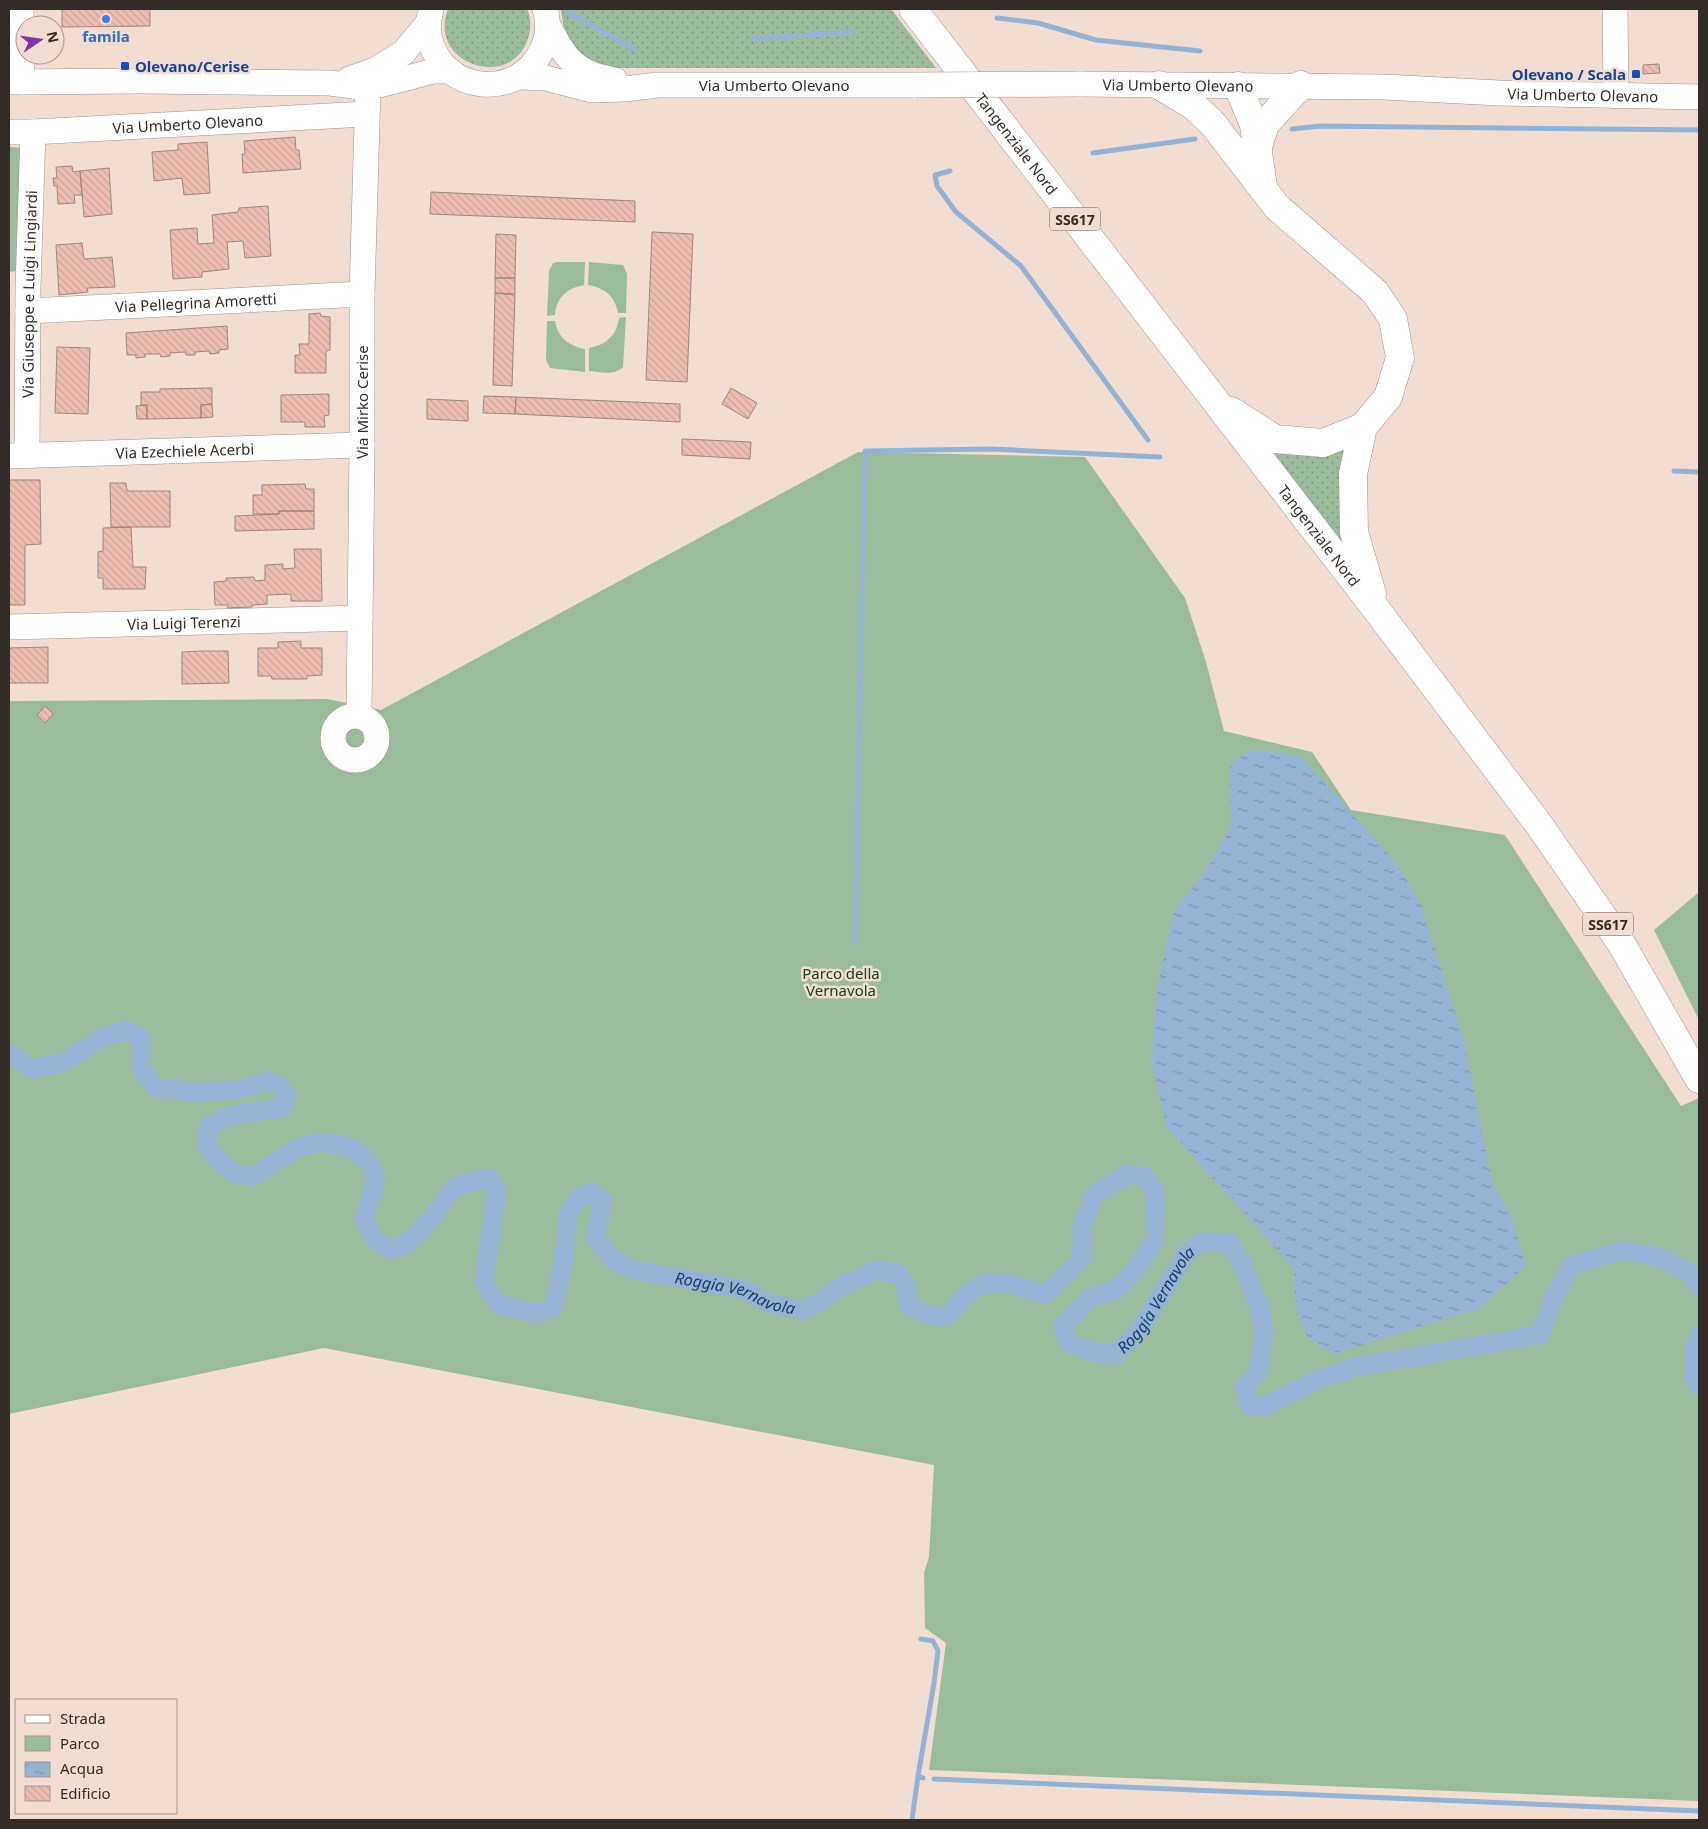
<svg xmlns="http://www.w3.org/2000/svg" width="1708" height="1829" viewBox="0 0 1708 1829" font-family="'Noto Sans',sans-serif">
	<style>
		.grass { fill: url(#grass-dots) }
		.green { fill: #9abc9c }
		.water { fill: url(#water-ripples) }
		.lines { fill: none; stroke-linecap: round; stroke-linejoin: round }
		.stream { stroke: #94b3d4; stroke-width: 5 }
		.canal { stroke: #94b3d4; stroke-width: 19 }
		.building { fill: url(#building-back-hatch); stroke: #9c8783 }
		.minor-casing { stroke: #a39087; stroke-width: 26 }
		.highway-casing { stroke: #a39087; stroke-width: 29 }
		.minor { stroke: #fff; stroke-width: 25 }
		.highway { stroke: #fff; stroke-width: 28 }
		.minor-bridge-casing { stroke: #a39087; stroke-width: 26; stroke-linecap: butt }
		.minor-bridge { stroke: #fff; stroke-width: 25 }
		.shop-dot { fill: #3f7fe0; stroke: #f2ddd3; stroke-width: 2 }
		.transit-dot { fill: #1a4fb4; stroke: #f2ddd3; stroke-width: 2 }
		.labels { text-anchor: middle; dominant-baseline: central; stroke-width: 5; stroke-linejoin: round; paint-order: stroke }
		.shield { fill: #f2ddd3; stroke: #6c605b; stroke-width: 1 }
		.shield-label { font-size: 14px; font-weight: bold; fill: #332b27 }
		.shop-label { font-size: 15px; font-weight: bold; fill: #366cbe; stroke: #f2ddd3 }
		.transit-label { font-size: 15px; font-weight: bold; fill: #164399; stroke: #f2ddd3; text-anchor: start }
		.street-label { font-size: 15px; fill: #332b27; stroke: #f2ddd3 }
		.park-label { font-size: 15px; fill: #114419; stroke: #f2ddd3 }
		.water-label { font-size: 16px; font-style: italic; fill: #103e69; stroke: #f2ddd3 }
	</style>
	<defs>
		<pattern id="grass-dots" width="8" height="8" patternUnits="userSpaceOnUse" patternTransform="scale(1.25)"><rect width="8" height="8" fill="#9abc9c"/><path d="M2 2h.1M6 6h.1" fill="none" stroke="#7e997f" stroke-width="1.8" stroke-linecap="round"/></pattern>
		<pattern id="water-ripples" width="26" height="14" patternUnits="userSpaceOnUse" patternTransform="scale(1.25)"><rect width="26" height="14" fill="#94b3d4"/><path d="M2 4q2-2 4 0t4 0M15 11q2-2 4 0t4 0" fill="none" stroke="#7992ac"/></pattern>
		<pattern id="building-back-hatch" width="6" height="6" patternUnits="userSpaceOnUse" patternTransform="scale(1.25)"><rect width="6" height="6" fill="#eebdb2"/><path d="M-1 5l2 2M0 0l6 6M5-1l2 2" fill="none" stroke="#cda399"/></pattern>
	</defs>
	<rect width="100%" height="100%" fill="#f2ddd3"/>
	<path class="grass" d="M448 9H527C531 17 531 27 529 35 515 93 426 65 448 9Z
		M561 9H891L936 68H604L586 63 564 30Z
		M1345 444V540L1342 542 1338 539 1271 451Z"/>
	<path class="green" d="M9 147 26 148 25 270 9 272Z
		M557 262H585L584 285C567 288 556 298 555 315L547 316 549 271 553 263Z
		M589 262 623 265 627 274 626 313H618C615 296 605 288 588 285Z
		M626 317 623 367C615 376 600 372 589 371V348C606 345 617 335 619 318Z
		M547 321H555C558 338 569 346 585 349V372L550 368 546 360Z
		M858 452 1085 457 1185 598 1206 662 1224 731 1312 752 1351 810 1505 835 1681 1106 1699 1098V1801L929 1770 946 1643 925 1628 924 1573 929 1557 934 1465 324 1348 9 1414V701L327 699 381 710Z
		M1699 892V1020L1654 930Z"/>
	<path class="water" d="M1251 750 1300 756 1397 864 1421 904 1464 1041 1492 1183 1511 1217 1526 1266 1480 1308 1333 1354 1307 1337 1295 1303 1294 1269 1167 1128 1151 1059 1158 983 1174 912 1207 868 1231 826 1230 764Z"/>
	<g class="lines">
		<path class="stream" d="M569 13 635 49
			M997 18 1038 23 1096 40 1200 51
			M753 39 851 32
			M1292 129 1320 126 1699 130
			M1093 153 1195 139
			M950 171 935 175 937 186 956 212 1021 266 1148 440
			M1674 471 1699 472
			M855 943 865 451 990 449 1160 457
			M921 1639 933 1641 938 1651 934 1683 918 1776 923 1778
			M934 1779 1699 1811
			M912 1820 918 1776"/>
		<g class="canal">
			<path id="s1" d="M9 1053 32 1069 64 1062 96 1041 124 1030 141 1037V1069L156 1088 197 1092 238 1090 266 1081 280 1085 287 1096 283 1108 234 1115 209 1125 206 1144 218 1160 235 1174 253 1176 298 1148 318 1142 337 1144 356 1150 370 1164 376 1178 373 1192 364 1218 375 1240 391 1250 407 1244 430 1220 456 1186 489 1178 497 1190 484 1283 498 1304 535 1314 553 1308 563 1266 568 1215 578 1198 592 1192 603 1201 595 1237 614 1261 633 1270 742 1289 771 1304 802 1310 823 1300 838 1288 876 1270 897 1273 906 1285 908 1304C922 1313 931 1317 947 1317 956 1307 965 1294 977 1287 995 1276 1027 1289 1045 1295L1082 1258V1227L1094 1195 1128 1174 1146 1177 1156 1195 1154 1242 1136 1269 1117 1289 1089 1299 1063 1326 1068 1342 1093 1352 1115 1355 1140 1330 1185 1255 1201 1242 1230 1243 1243 1265 1259 1305 1264 1332 1258 1372 1244 1388 1250 1406 1263 1407 1319 1379 1356 1367 1540 1335 1553 1299 1571 1266 1622 1250 1660 1258 1689 1272 1699 1286"/>
			<path d="M1699 1336 1694 1349V1378L1699 1386"/>
		</g>
	</g>
	<path class="building" d="M62 9H150V26L62 27Z
		M1659 64 1660 73 1643 74V65Z
		M295 137 296 150H299L301 169 243 173 242 154H245L244 141Z
		M207 142 210 193 184 195 182 178 154 181 152 152 178 150V144Z
		M72 166 73 172 80 171 82 195H74L75 203 58 204 57 186H54L53 178H57L56 167Z
		M109 168 112 214 84 217 80 171Z
		M431 192 635 201V222L430 214Z
		M268 206 271 256 245 258 243 241 227 242 229 269 202 272V277L173 279 170 230 197 228 198 244 214 243 212 215 238 212 239 208Z
		M652 232 693 234 687 382 646 380Z
		M496 234 516 235 515 278H495Z
		M82 243 84 259 112 257 115 287 87 288 88 292 59 295 56 245Z
		M495 278H515V294L495 293Z
		M495 293 515 295 512 386 493 385Z
		M320 313 321 316 330 317V350L326 351V373H295V355H300L299 344H309V314Z
		M227 326 228 349 219 350V353L210 354 209 351 195 352V355H186L185 352 170 353V356L161 357 160 354H145V357L136 358V355H127L126 333Z
		M57 347 90 348 88 414 55 413Z
		M212 388V404L201 405V418L147 419V405H141V392H160V389Z
		M731 388 757 403 748 419 722 404Z
		M329 394V415L324 416 325 427H305V422H281V395Z
		M484 396 516 397 515 414 483 413Z
		M516 397 680 404V422L515 414Z
		M427 399 468 401V421L427 419Z
		M212 404 213 417 201 418V405Z
		M147 405V419H137L136 406Z
		M682 439 751 442 750 459 682 455Z
		M9 480H40L41 544 25 545V605H9Z
		M110 483H126L127 491H170V527H111Z
		M305 484 306 489H314V511H279V514H253V495H262V485Z
		M279 511H314V529L235 531V516L279 514Z
		M131 527 133 567H146L145 589H103V578H98V552L103 551V528Z
		M294 549H321L322 601H291V594L267 595V604L253 605 252 607 228 608 227 605H215L214 582 226 581V578L254 577 255 581 265 580V565L283 564V569L295 568Z
		M301 641V648H322V675L307 676V679H272L271 676H258V648H278V642Z
		M48 647V683H9V648Z
		M202 651H228L229 683 182 684V652Z
		M45 706 53 714 45 723 37 715Z"/>
	<g class="lines">
		<g class="minor-casing">
			<g id="minor">
				<path d="M21 9 22 82"/>
				<path d="M431 9C429 18 427 27 429 36 441 93 517 102 542 50 548 37 549 22 545 9"/>
				<path d="M1615 9 1616 96"/>
				<path d="M548 25C566 59 575 74 615 80"/>
				<path id="s2" d="M518 77 546 78 591 90 625 89 657 85H916"/>
				<path d="M349 79 375 70 403 53 428 23"/>
				<path d="M9 82 140 81 330 83 368 88 434 71H450"/>
				<path id="s3" d="M1079 84 1384 87 1499 93 1699 97"/>
				<path id="s4" d="M9 132H33L366 114"/>
				<path id="s5" d="M28 311 362 294"/>
				<path id="s6" d="M27 455 28 287 33 132"/>
				<path id="s7" d="M9 456 362 445"/>
				<path id="s8" d="M9 627 360 618"/>
				<circle cx="355" cy="738" r="22"/>
				<path id="s9" d="M359 716 362 445V294L368 88"/>
			</g>
		</g>
		<g class="highway-casing">
			<g id="highway">
				<path id="s10" d="M913 9 1376 609 1540 826 1621 943 1699 1079"/>
				<path d="M1159 85 1194 106 1213 124 1277 207 1375 292 1393 319 1400 358 1388 397 1363 427 1353 474 1354 532 1372 594"/>
				<path d="M1238 86 1254 125 1263 187"/>
				<path d="M1257 150 1265 124 1301 85"/>
				<path d="M1231 411 1275 439 1323 443 1363 427"/>
			</g>
		</g>
		<use href="#minor" class="minor"/>
		<use href="#highway" class="highway"/>
		<g class="minor-bridge-casing">
			<path id="minor-bridge" d="M916 85 1079 84"/>
		</g>
		<use href="#minor-bridge" class="minor-bridge"/>
	</g>
	<circle class="shop-dot" cx="106" cy="19" r="5"/>
	<g class="transit-dot">
		<rect x="120" y="61" width="10" height="10" rx="2.5"/>
		<rect x="1631" y="69" width="10" height="10" rx="2.5"/>
	</g>
	<g class="labels">
		<g class="shield">
			<rect x="1050" y="207.5" width="50" height="23" rx="4"/>
			<rect x="1583" y="912.5" width="50" height="23" rx="4"/>
		</g>
		<g class="shield-label">
			<text x="1075" y="219">SS617</text>
			<text x="1608" y="924">SS617</text>
		</g>
		<g class="shop-label">
			<text x="106" y="36">famila</text>
		</g>
		<g class="transit-label">
			<text x="135" y="66">Olevano/Cerise</text>
			<text x="1626" y="74" text-anchor="end">Olevano / Scala</text>
		</g>
		<g class="street-label">
			<text stroke="none"><textPath href="#s2" startOffset="258">Via Umberto Olevano</textPath></text>
			<text stroke="none"><textPath href="#s3" startOffset="99">Via Umberto Olevano</textPath></text>
			<text stroke="none"><textPath href="#s3" startOffset="504">Via Umberto Olevano</textPath></text>
			<text stroke="none"><textPath href="#s4" startOffset="179">Via Umberto Olevano</textPath></text>
			<text stroke="none"><textPath href="#s10" startOffset="170">Tangenziale Nord</textPath></text>
			<text stroke="none"><textPath href="#s6" startOffset="161">Via Giuseppe e Luigi Lingiardi</textPath></text>
			<text stroke="none"><textPath href="#s5" startOffset="168">Via Pellegrina Amoretti</textPath></text>
			<text stroke="none"><textPath href="#s9" startOffset="314">Via Mirko Cerise</textPath></text>
			<text stroke="none"><textPath href="#s7" startOffset="176">Via Ezechiele Acerbi</textPath></text>
			<text stroke="none"><textPath href="#s10" startOffset="665">Tangenziale Nord</textPath></text>
			<text stroke="none"><textPath href="#s8" startOffset="175">Via Luigi Terenzi</textPath></text>
		</g>
		<g class="park-label">
			<text x="841" y="973">Parco della<tspan x="841" dy="17">Vernavola</tspan></text>
		</g>
		<g class="water-label">
			<text stroke="none"><textPath href="#s1" startOffset="1400">Roggia Vernavola</textPath></text>
			<text stroke="none"><textPath href="#s1" startOffset="2270">Roggia Vernavola</textPath></text>
		</g>
	</g>
	<rect width="1708" height="1829" fill="none" stroke="#332b27" stroke-width="20"/>
	<rect x="15" y="1699" width="162" height="115" fill="#f2ddd3" stroke="#a6968e"/>
	<rect x="25" y="1715" width="25" height="8" fill="#ffffff" stroke="#a6968e"/>
	<text x="60" y="1724" font-size="15" fill="#332b27">Strada</text>
	<rect x="25" y="1736" width="25" height="15" fill="#9abc9c" stroke="#a6968e"/>
	<text x="60" y="1749" font-size="15" fill="#332b27">Parco</text>
	<rect x="25" y="1762" width="25" height="15" fill="url(#water-ripples)" stroke="#a6968e"/>
	<text x="60" y="1774" font-size="15" fill="#332b27">Acqua</text>
	<rect x="25" y="1786" width="25" height="15" fill="url(#building-back-hatch)" stroke="#a6968e"/>
	<text x="60" y="1799" font-size="15" fill="#332b27">Edificio</text>
	<g transform="translate(40 40) rotate(77)"><circle r="24" fill="#f2ddd3" stroke="#a6968e"/>
	<path d="M0-4L9 19L0 12L-9 19Z" fill="#8135a7"/>
	<text y="-8" font-size="14" font-weight="bold" text-anchor="middle" fill="#332b27">N</text>
	</g>
</svg>
